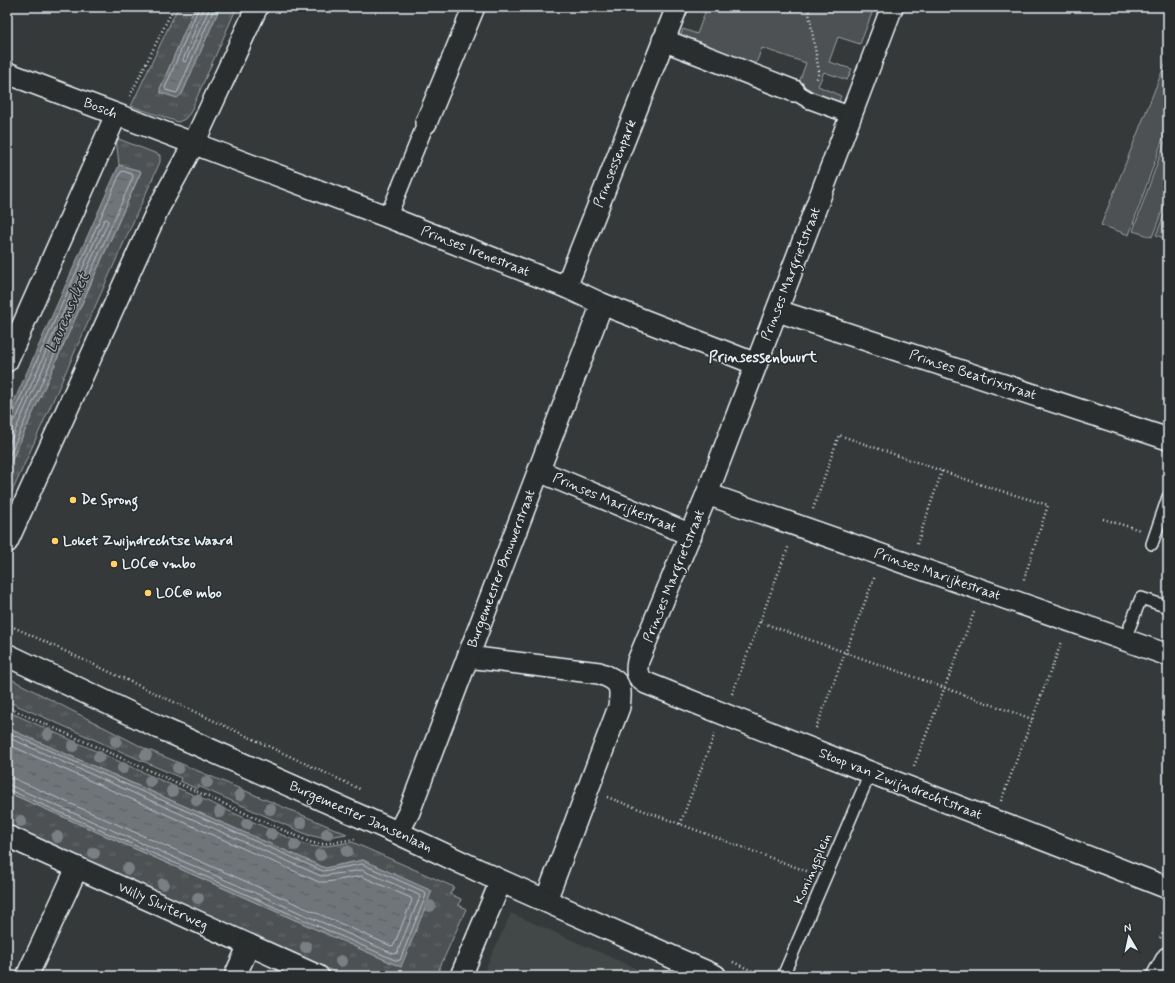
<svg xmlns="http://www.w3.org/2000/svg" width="1175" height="983" viewBox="0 0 1175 983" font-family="Mynerve,sans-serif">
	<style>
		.built { fill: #424647 }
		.grass { fill: url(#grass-tufts); stroke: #9aa1a5 }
		.green { fill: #4d5152; stroke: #9aa1a5 }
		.water { fill: url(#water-ripples); stroke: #a0a7ac }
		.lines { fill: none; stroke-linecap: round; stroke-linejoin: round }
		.shore { stroke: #b8bfc5; stroke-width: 1 }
		.service-casing { stroke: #e8f1f8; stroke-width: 14 }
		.pedestrian-casing { stroke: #e8f1f8; stroke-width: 19 }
		.minor-casing { stroke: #e8f1f8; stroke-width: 24 }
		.tertiary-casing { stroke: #e8f1f8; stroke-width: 25 }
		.secondary-casing { stroke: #e8f1f8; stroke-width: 25 }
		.path { stroke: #e8f1f8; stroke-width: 2.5; stroke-dasharray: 1 3; stroke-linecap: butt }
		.service { stroke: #2a2d2e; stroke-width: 11 }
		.pedestrian { stroke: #2a2d2e; stroke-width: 16 }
		.minor { stroke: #2a2d2e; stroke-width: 21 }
		.tertiary { stroke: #2a2d2e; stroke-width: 22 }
		.secondary { stroke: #2a2d2e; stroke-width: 22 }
		.tree { fill: #7a7f83 }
		.poi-dot { fill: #ffd166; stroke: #2a2d2e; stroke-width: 1.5 }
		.labels { text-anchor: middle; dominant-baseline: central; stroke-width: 3; stroke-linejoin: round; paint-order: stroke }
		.street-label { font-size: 14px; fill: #e8f1f8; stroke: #2a2d2e }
		.poi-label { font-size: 14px; font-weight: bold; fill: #e8f1f8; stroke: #2a2d2e; text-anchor: start }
		.water-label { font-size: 15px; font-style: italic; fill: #acb3b8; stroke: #2a2d2e }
		.neighbourhood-label { font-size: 15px; font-weight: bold; fill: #e8f1f8; stroke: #2a2d2e }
	</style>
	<defs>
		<pattern id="grass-tufts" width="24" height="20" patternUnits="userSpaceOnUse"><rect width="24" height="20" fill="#4d5152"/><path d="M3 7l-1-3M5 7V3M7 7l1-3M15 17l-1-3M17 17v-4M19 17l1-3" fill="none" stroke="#676a6c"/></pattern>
		<pattern id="water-ripples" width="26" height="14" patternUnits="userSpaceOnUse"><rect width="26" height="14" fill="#707579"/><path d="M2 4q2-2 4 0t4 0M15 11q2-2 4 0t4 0" fill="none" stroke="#5b5e62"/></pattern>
	</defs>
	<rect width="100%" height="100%" fill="#35393a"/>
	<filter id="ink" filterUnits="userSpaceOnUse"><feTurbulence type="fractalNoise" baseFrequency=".025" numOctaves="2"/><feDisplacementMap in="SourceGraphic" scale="8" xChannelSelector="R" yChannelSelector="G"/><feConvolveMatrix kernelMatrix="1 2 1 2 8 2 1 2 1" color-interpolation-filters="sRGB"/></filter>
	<g filter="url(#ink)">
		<path class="built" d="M511 913 653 976H482Z"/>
		<path class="grass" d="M178 7H195L160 89 182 94 220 7H237L190 113 185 119 178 122 131 106Z
			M116 138 160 155V162L7 503V471L141 172 119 165Z
			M7 677 144 748 347 834 322 838 308 835 198 786 197 789 180 781 181 778 7 701Z
			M7 711 298 842 311 846 321 847 352 842 454 887 450 894 461 899 459 905 466 909 436 976H335L333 971 7 826V792L401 967 363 860 325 868 7 728Z"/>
		<path class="green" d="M707 7H857L872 13 860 44 838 37 829 62 852 69 847 80 824 72 818 86 841 96 838 104 797 88 806 63 762 48 755 66 680 37 683 29 697 34Z
			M1167 59 1168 124 1129 235 1101 225Z
			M1168 133V196L1152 237 1133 231Z
			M1168 205V240L1156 235Z"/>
		<path class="water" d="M195 7H220L182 94 177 98 161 93 160 89Z
			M119 165 141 171 7 471V417Z
			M7 728 325 868 363 860 432 891 401 967 7 792Z"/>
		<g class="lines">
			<path class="shore" d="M199 7 165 88 166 90 176 93 178 91 215 7
				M204 7 183 60 184 62 186 61 210 7
				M7 417 13 414 121 172 123 171 132 174 133 177 7 461
				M7 422 13 421 17 417 104 220 107 219 108 222 7 449
				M7 732 323 871 362 864 425 892 426 895 400 960 397 961 7 789
				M7 737 321 876 362 870 419 895 420 897 397 953 394 954 7 784
				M7 744 319 882H327L361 876 411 898 412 900 394 945 391 946 15 779 7 778"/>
			<g class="service-casing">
				<path id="service" d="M1152 544 1168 497
					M1125 639 1141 598 1168 607
					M783 976 870 773"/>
			</g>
			<g class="pedestrian-casing">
				<path id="pedestrian" d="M794 91 809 100 850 115
					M388 217 426 123"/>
			</g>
			<g class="minor-casing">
				<g id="minor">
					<path id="s1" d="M892 7 707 494 638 661C636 671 636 677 646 683L859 768 1168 888"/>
					<path d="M663 40 794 91"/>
					<path id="s2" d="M7 73 388 217 566 287 602 304 756 364"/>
					<path d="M426 123 474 7"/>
					<path id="s3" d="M566 287 677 7"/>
					<path id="s4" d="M778 311 1168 439"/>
					<path d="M7 361 116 115"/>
					<path id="s5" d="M539 471 691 535"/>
					<path id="s6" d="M707 494 1168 655"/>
					<path d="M7 542 158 209 193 145 257 7"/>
					<path d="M468 657 599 673C620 681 622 685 619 707L546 900"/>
					<path id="s7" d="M398 833 409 812 602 304"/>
					<path id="s8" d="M7 836 318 976"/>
					<path d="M27 976 77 868"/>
					<path d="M235 976 249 945"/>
					<path d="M461 976 501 881"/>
				</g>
			</g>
			<g class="tertiary-casing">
				<g id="tertiary">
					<path id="s9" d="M7 655 165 730 398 833 501 881 715 976"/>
				</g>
			</g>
			<g class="secondary-casing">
				<path id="secondary" d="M1158 976 1168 958"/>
			</g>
			<path class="path" d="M808 7 819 72 816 81
				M130 96 174 7
				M813 509 839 435 985 486 1048 505 1023 582
				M1103 519 1140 530
				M917 544 942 471
				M760 622 1032 719
				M7 624 362 790
				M732 694 789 545
				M7 707 312 843 323 844 355 839
				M816 728 875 576
				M914 766 975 610
				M607 797 809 872
				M1001 801 1062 641
				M680 824 715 733
				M1160 938 1168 925
				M733 962 763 976"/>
			<use href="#service" class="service"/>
			<use href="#pedestrian" class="pedestrian"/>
			<use href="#minor" class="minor"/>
			<use href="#tertiary" class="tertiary"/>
			<use href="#secondary" class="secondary"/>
		</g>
		<g class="tree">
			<circle cx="48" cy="734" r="6"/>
			<circle cx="116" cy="741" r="6"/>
			<circle cx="73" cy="746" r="6"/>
			<circle cx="146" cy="755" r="6"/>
			<circle cx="99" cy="757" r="6"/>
			<circle cx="123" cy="768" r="6"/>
			<circle cx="178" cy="768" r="6"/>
			<circle cx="150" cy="781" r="6"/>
			<circle cx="207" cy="782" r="6"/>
			<circle cx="172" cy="791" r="6"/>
			<circle cx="240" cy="795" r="6"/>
			<circle cx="197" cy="800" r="6"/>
			<circle cx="270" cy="809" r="6"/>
			<circle cx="220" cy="812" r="6"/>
			<circle cx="21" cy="821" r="6"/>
			<circle cx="301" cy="823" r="6"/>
			<circle cx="247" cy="824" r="6"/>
			<circle cx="271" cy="834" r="6"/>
			<circle cx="327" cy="834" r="6"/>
			<circle cx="57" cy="837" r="6"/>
			<circle cx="295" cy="845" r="6"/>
			<circle cx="347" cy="851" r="6"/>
			<circle cx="94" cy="853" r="6"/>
			<circle cx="320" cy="855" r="6"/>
			<circle cx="128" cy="869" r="6"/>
			<circle cx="163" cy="884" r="6"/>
			<circle cx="198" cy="898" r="6"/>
			<circle cx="430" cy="906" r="6"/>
			<circle cx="306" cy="947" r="6"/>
			<circle cx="341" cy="961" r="6"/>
		</g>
	</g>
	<g class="poi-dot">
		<circle cx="73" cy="500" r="4"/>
		<circle cx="55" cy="541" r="4"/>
		<circle cx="114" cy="564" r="4"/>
		<circle cx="148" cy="593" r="4"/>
	</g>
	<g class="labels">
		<g class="street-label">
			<text stroke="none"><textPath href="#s2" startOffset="100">Bosch</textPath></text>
			<text stroke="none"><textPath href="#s3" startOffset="133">Prinsessenpark</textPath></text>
			<text stroke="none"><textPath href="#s2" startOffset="501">Prinses Irenestraat</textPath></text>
			<text transform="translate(791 274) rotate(-69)">Prinses Margrietstraat</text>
			<text stroke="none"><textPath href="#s4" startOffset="205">Prinses Beatrixstraat</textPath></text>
			<text stroke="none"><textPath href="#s5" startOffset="82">Prinses Marijkestraat</textPath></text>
			<text stroke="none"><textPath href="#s7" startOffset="284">Burgemeester Brouwerstraat</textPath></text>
			<text stroke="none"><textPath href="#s6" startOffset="244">Prinses Marijkestraat</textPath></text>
			<text transform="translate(674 576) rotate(-68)">Prinses Margrietstraat</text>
			<text stroke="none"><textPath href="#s1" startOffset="1001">Stoop van Zwijndrechtstraat</textPath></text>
			<text stroke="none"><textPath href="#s9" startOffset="389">Burgemeester Jansenlaan</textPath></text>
			<text transform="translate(813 869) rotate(-67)">Koningsplein</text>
			<text stroke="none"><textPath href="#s8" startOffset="171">Willy Sluiterweg</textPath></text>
		</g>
		<g class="poi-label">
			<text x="81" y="500">De Sprong</text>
			<text x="63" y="541">Loket Zwijndrechtse Waard</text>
			<text x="122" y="564">LOC@ vmbo</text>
			<text x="156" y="593">LOC@ mbo</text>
		</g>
		<g class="water-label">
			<text transform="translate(68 313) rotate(-66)">Laurensvliet</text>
		</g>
		<g class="neighbourhood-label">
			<text x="763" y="358">Prinsessenbuurt</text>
		</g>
	</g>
	<rect width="1175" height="983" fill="none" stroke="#2a2d2e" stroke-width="24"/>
	<rect x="12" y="12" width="1151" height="959" fill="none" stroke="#e8f1f8" stroke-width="1.5" filter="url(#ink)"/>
	<g transform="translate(1129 937) rotate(351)" stroke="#2a2d2e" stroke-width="3" paint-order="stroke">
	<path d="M0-3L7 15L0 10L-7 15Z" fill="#e8f1f8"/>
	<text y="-6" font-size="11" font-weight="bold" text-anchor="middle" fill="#e8f1f8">N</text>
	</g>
</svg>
